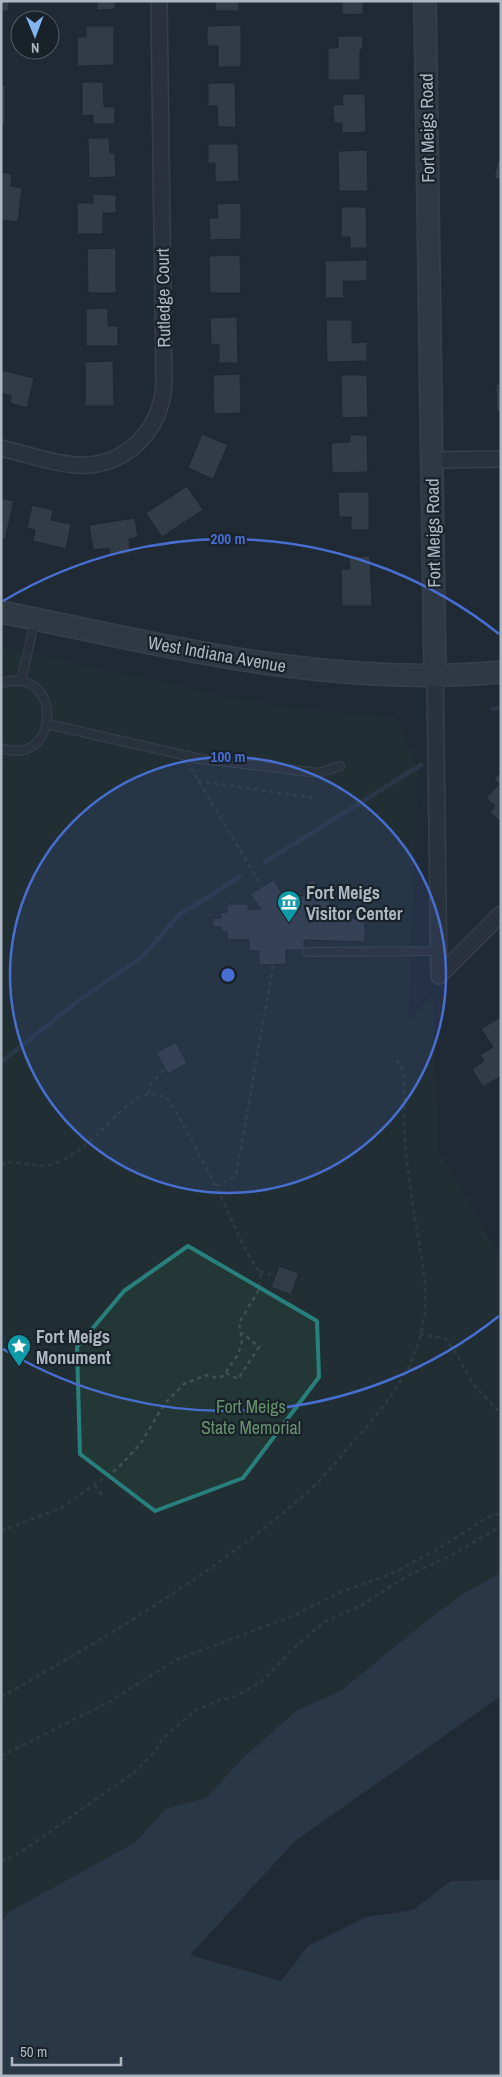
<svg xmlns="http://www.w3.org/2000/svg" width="502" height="2077" viewBox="0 0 502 2077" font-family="'Archivo Narrow',sans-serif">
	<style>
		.green { fill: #233736 }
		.water { fill: #35475b }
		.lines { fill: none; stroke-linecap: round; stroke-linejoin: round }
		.stream { stroke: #35475b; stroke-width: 4.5 }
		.building { fill: #46525e; stroke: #1b232b }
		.lane-casing { stroke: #515a63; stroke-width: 10 }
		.street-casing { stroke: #515a63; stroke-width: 18 }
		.secondary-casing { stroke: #515a63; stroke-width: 24 }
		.path { stroke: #3f5253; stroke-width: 2.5; stroke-dasharray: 4 4; stroke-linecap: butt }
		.lane { stroke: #333c45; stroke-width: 8 }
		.street { stroke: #333c45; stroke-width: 15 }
		.secondary { stroke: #424c58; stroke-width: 21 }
		.marked { fill: none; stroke: #27807b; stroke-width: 4; stroke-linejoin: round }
		.ring { fill: none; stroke: #486ed1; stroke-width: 2.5 }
		.labels { text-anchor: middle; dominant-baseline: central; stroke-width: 4.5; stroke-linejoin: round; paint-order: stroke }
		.street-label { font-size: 18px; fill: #adb7c2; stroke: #192129 }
		.poi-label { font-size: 18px; font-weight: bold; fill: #adb7c2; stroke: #192129; text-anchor: start }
		.park-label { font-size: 18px; fill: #67916d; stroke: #192129 }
		.centre { fill: #486ed1; stroke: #192129; stroke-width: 2.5 }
		.ring-label { font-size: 15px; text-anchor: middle; font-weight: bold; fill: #486ed1; stroke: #192129; stroke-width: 4.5; stroke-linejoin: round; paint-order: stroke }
	</style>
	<rect width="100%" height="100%" fill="#202a34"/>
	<path class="green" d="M1 647 230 698 303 710 396 718 418 769 408 1020 433 996 438 1150 501 1259V1573L466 1592 430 1618 342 1690 296 1711 244 1757 206 1798 165 1809 136 1842 9 1912 1 1922Z"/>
	<path class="water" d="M501 1573V1696L295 1841 190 1955 281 1981 308 1946 366 1917 413 1910 451 1881 501 1880V2076H1V1922L9 1912 136 1842 165 1809 206 1798 244 1757 296 1711 342 1690 430 1618 466 1592Z"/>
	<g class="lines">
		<path class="stream" d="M493 709 501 708
			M265 862 421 765
			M1 1062 77 1002 142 957 179 915 240 877"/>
	</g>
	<path class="building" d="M1 1H9V11H1Z
		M97 1H115V9L97 10Z
		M215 1H239V11H215Z
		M342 1H363V14L342 15Z
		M241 25V67H218V46H207V26Z
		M86 26H114V65L77 66V37H86Z
		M338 36H363V49H360V80H328V48H338Z
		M82 82H103L104 107H115V124H93V115L82 116Z
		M208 83H235L236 127H218L217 106H208Z
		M1 85H5V124H1Z
		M342 94H365L366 132 342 133V123H334L333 105H343Z
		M88 138H109L110 153H115L116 177 89 178Z
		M208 144H238L239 181 215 182V163H208Z
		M367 150 368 191H339L338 151Z
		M498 161H501V179L494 178Z
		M1 172 12 174 11 186 22 188 18 222 1 220Z
		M93 194 116 195V213H103V234H77V203H93Z
		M241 203V239L210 240 209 218H218L217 204Z
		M341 207H366L367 248H350V237H341Z
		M116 248V293H88L87 249Z
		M240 255 241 293H210L209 256Z
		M367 260V281H343L344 298H325V261Z
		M108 308V326H118V346H86V309Z
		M237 317 238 363H219V345H211L210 318Z
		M326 320H352V343L367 342V361L327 362Z
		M113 361 114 406H85V362Z
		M1 370 34 378 27 408 10 403 11 396 1 393Z
		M240 374 241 413 214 414 213 375Z
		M341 375H367L368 417 342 418Z
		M496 384H501V412H497Z
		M202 434 228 445 213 479 188 468Z
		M350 435H367L368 472 332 473 331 443 350 442Z
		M187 486 203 510 162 537 146 513Z
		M338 492H369V530H351V517H339Z
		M1 498 14 501 5 540 1 539Z
		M32 505 53 510 51 520 71 524 66 549 33 541 35 530 27 528Z
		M135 518 138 537 129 539 131 553 110 556 109 548 93 550 89 525Z
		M370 556 372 606H342L341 569H350L349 557Z
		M501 772V822L490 812 495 806 486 798 499 784 494 779Z
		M274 880 282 894 280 895 283 902H295V895L303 896V889H308L307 881H316L317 889H321V895H329L330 911 352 910 353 919H365V942L304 940V950H286V964L259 965V951H249V940H227V932H221V927H213L212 918H221L220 913 227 912V904H248V909H261L250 894Z
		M499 1018 501 1021V1076L483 1087 472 1069 484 1061 480 1055 493 1047 481 1029Z
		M176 1042 187 1063 168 1074 156 1053Z
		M279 1266 299 1273 291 1295 271 1287Z"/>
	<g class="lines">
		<g class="lane-casing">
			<path id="lane" d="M21 681 35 620
				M1 683C64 664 61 769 1 748
				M47 724 201 759 319 773 340 766
				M307 952 439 951"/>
		</g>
		<g class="street-casing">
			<path id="street" d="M1 448C26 454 51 463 76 465 125 468 161 431 164 384L159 1
				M431 460 501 459
				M435 676 439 976 501 914"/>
		</g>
		<g class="secondary-casing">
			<path id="secondary" d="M425 1 435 676
				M1 612C169 646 328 688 501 672"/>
		</g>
		<path class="path" d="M1 765 3 759
			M191 768 262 887
			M198 781 314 798
			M149 1093 151 1084 165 1068
			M1 1165C18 1157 37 1170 54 1164 90 1150 109 1117 139 1097L149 1093 166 1097 174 1108 216 1186 245 1249 261 1275 258 1291 239 1323 242 1341 241 1346 237 1356 223 1376 217 1378 206 1375 184 1384 165 1403 141 1443 118 1468 61 1508 1 1531
			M216 1186 236 1176 273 966
			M260 1271 275 1276
			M420 1334 446 1339 457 1355 472 1383 501 1414
			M226 1373 238 1379 259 1347 242 1333
			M95 1485 104 1498
			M1 1697C107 1637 210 1576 302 1497 322 1480 338 1459 356 1439 387 1404 417 1367 424 1318 428 1289 422 1260 417 1231 413 1208 410 1185 407 1161 403 1133 405 1103 404 1074L400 1064 396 1059
			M1 1756 109 1702 176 1660 295 1615 338 1593 391 1574 438 1549 488 1517 501 1513
			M1 1862 24 1850 136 1771 155 1752 162 1739 196 1710 220 1700 234 1697 261 1682 296 1646 324 1622 362 1605 407 1576 454 1554 501 1526"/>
		<use href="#lane" class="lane"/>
		<use href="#street" class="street"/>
		<use href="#secondary" class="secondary"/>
	</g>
	<path d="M0 0H502V2077H0ZM188 1246 317 1321 319 1377 243 1478 155 1511 80 1454 77 1347 124 1291Z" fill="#202a34" fill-opacity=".55" fill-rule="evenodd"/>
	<path class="marked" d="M188 1246 317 1321 319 1377 243 1478 155 1511 80 1454 77 1347 124 1291Z"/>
	<circle cx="228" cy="975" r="218" fill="#486ed1" fill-opacity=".12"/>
	<g class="ring">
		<circle cx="228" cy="975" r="218"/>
		<path d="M499 1316A436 436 0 0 1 3 1349M3 601A436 436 0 0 1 499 634"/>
	</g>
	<defs>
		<g id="museum-pin" transform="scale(1.25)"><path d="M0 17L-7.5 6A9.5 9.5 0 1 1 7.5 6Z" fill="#0f9aa8" stroke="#192129"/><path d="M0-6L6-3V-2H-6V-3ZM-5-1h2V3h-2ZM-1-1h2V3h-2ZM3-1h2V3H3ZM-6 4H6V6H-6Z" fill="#fff"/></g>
		<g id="sight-pin" transform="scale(1.25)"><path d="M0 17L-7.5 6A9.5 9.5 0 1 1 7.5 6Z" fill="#0f9aa8" stroke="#192129"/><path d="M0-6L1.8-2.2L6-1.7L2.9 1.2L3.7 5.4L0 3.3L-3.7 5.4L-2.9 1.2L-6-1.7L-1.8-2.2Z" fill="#fff"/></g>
	</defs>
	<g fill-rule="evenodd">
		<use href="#museum-pin" x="289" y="902"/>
		<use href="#sight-pin" x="19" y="1346"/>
	</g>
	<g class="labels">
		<g class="street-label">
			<text transform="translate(427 128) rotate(-91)">Fort Meigs Road</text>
			<text transform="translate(163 298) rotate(-91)">Rutledge Court</text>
			<text transform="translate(433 533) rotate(-91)">Fort Meigs Road</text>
			<text transform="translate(217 654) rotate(10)">West Indiana Avenue</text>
		</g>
		<g class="poi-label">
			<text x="306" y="892">Fort Meigs<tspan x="306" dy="21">Visitor Center</tspan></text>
			<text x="36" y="1336">Fort Meigs<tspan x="36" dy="21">Monument</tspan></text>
		</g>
		<g class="park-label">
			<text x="251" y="1406">Fort Meigs<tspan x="251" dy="21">State Memorial</tspan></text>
		</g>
	</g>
	<circle cx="228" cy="975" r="8" class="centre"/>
	<g class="ring-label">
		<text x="228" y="544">200 m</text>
		<text x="228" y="762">100 m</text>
	</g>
	<rect width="502" height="2077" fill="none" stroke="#adb7c2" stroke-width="5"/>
	<g transform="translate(35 35) rotate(179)"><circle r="24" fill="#192129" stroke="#545d66"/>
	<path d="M0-4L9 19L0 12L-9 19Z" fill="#83b6f1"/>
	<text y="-8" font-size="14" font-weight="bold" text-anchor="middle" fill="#adb7c2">N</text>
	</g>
	<path d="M12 2057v8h109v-8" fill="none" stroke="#adb7c2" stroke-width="2.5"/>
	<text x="20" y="2057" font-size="15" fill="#adb7c2" stroke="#192129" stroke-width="4" paint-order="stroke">50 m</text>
</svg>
